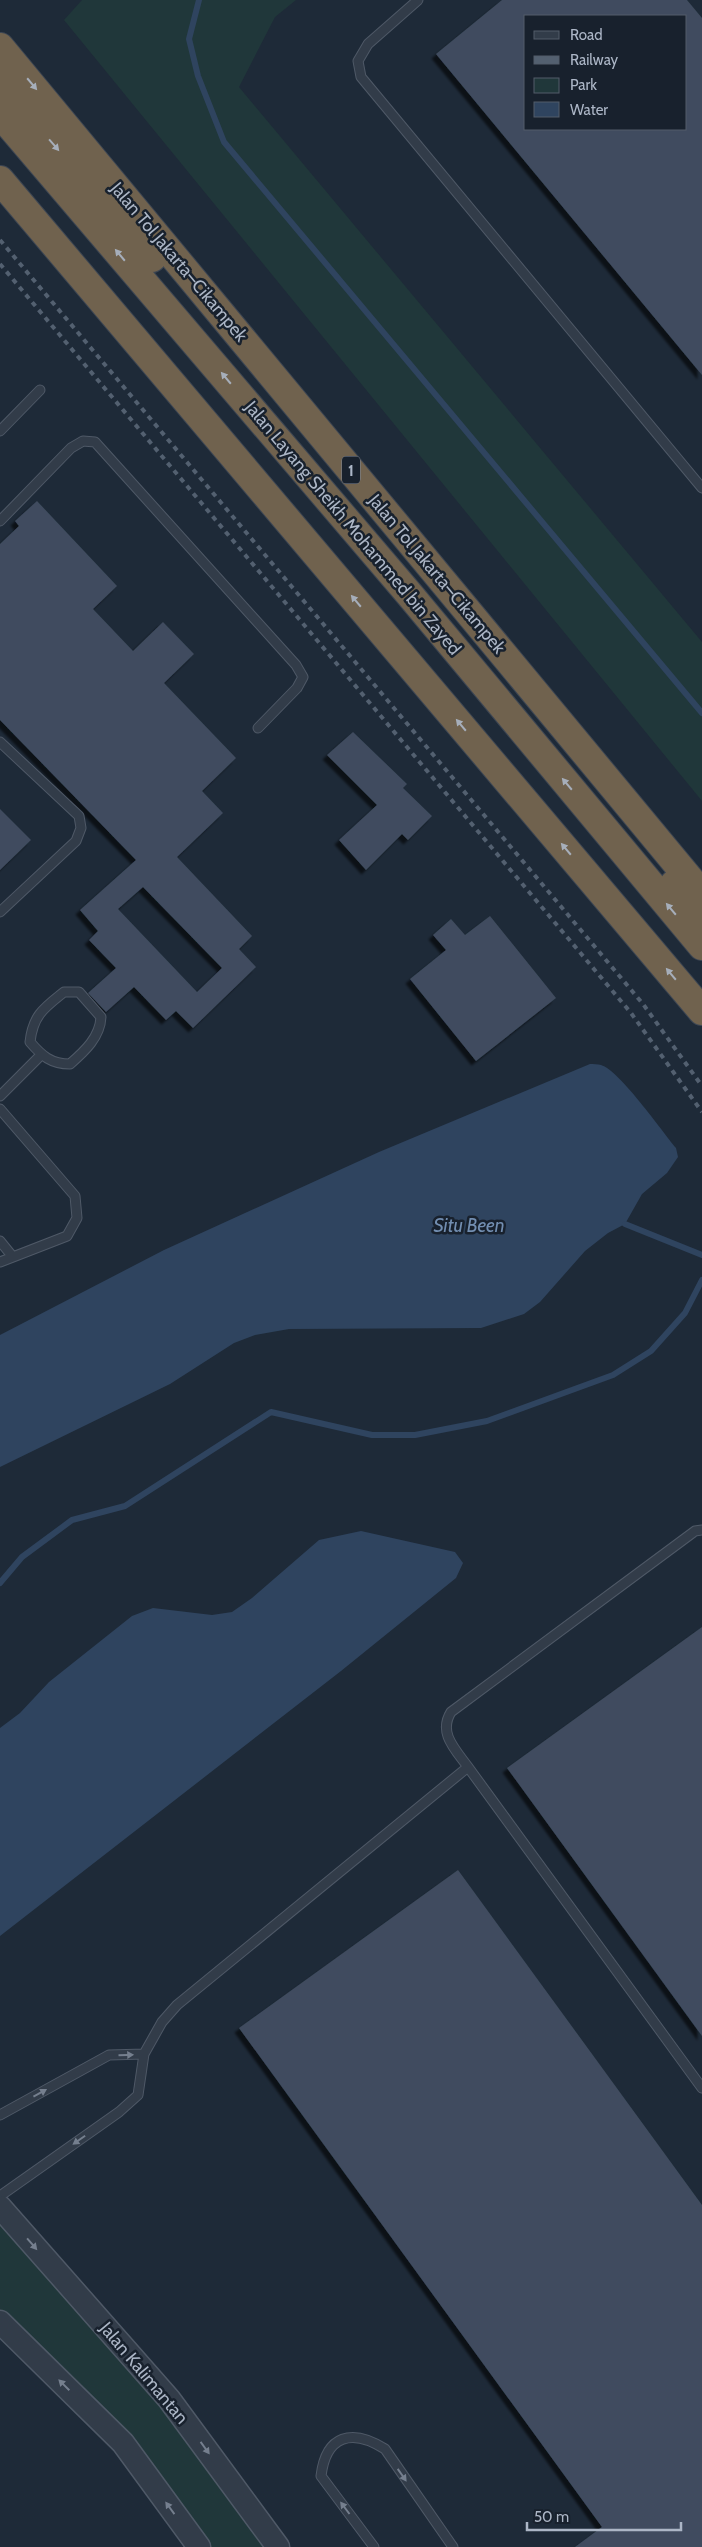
<svg xmlns="http://www.w3.org/2000/svg" width="702" height="2547" viewBox="0 0 702 2547" font-family="Cabin,sans-serif">
	<style>
		.green { fill: #20373a }
		.water { fill: #2f445f }
		.lines { fill: none; stroke-linecap: round; stroke-linejoin: round }
		.stream { stroke: #2f445f; stroke-width: 6 }
		.building { fill: #3f4c5e; fill-rule: evenodd; filter: url(#shadow) }
		.service-casing { stroke: #4f5967; stroke-width: 11 }
		.tertiary-casing { stroke: #4f5967; stroke-width: 25 }
		.motorway-casing { stroke: #3d4653; stroke-width: 30 }
		.service { stroke: #323c49; stroke-width: 9 }
		.tertiary { stroke: #323c49; stroke-width: 22 }
		.motorway { stroke: #70624e; stroke-width: 28 }
		.rail { stroke: #536070; stroke-width: 4; stroke-dasharray: 5 5; stroke-linecap: butt }
		.oneway { fill: #a6aeba }
		.oneway2 { fill: #757f8e }
		.labels { text-anchor: middle; dominant-baseline: central; stroke-width: 5; stroke-linejoin: round; paint-order: stroke }
		.shield { fill: #18212d; stroke: #808998; stroke-width: 1 }
		.shield-label { font-size: 16px; font-weight: bold; fill: #acb6c6 }
		.street-label { font-size: 18px; fill: #acb6c6; stroke: #18212d }
		.water-label { font-size: 19px; font-style: italic; fill: #728eb1; stroke: #18212d }
	</style>
	<defs>
		<filter id="shadow"><feDropShadow dx="-4.5" dy="4.5" stdDeviation="1" flood-color="#0009"/></filter>
	</defs>
	<rect width="100%" height="100%" fill="#1e2a38"/>
	<path class="green" d="M82 0H296L275 17 239 87 702 642V801L64 20Z
		M0 2207 278 2547H199L123 2443 0 2322Z"/>
	<path class="water" d="M590 1064C593 1064 598 1064 601 1065 619 1070 662 1131 676 1148L678 1157 667 1173 642 1194 625 1224 608 1233 585 1251 540 1302 524 1314 481 1328 289 1329 255 1335 234 1343 170 1384 0 1467V1335L164 1250 379 1152Z
		M361 1531 455 1552 463 1563 456 1578 341 1671 0 1936V1728L20 1713 49 1682 132 1616 153 1608 212 1615 232 1612 252 1598 319 1540Z"/>
	<g class="lines">
		<path class="stream" d="M199 0 189 39 198 76 224 142 702 713
			M625 1224 702 1255
			M0 1583 22 1557 72 1520 125 1506 271 1412 372 1435H415L487 1421 613 1375 651 1351 685 1313 702 1280"/>
	</g>
	<path class="building" d="M502 0H687L702 18V375L436 54ZM526 16H686V129H526Z
		M37 501 117 586 93 609 133 651 163 622 194 654 164 683 236 758 202 791 223 813 177 857 252 936 239 949 256 967 193 1028 176 1011 166 1020 134 987 106 1012 88 993 116 968 89 940 98 931 80 910 136 860 0 720V544L19 526 15 521ZM143 887 222 968 197 992 118 909Z
		M353 732 407 784 403 788 432 816 408 840 402 834 366 870 339 840 377 805 327 755Z
		M0 809 31 840 0 870Z
		M490 916 556 998 476 1061 410 979 446 950 433 935 451 919 465 935Z
		M702 1627V2036L507 1768Z
		M458 1870 702 2205V2547H575L602 2527 239 2028Z"/>
	<g class="lines">
		<g class="service-casing">
			<path id="service" d="M418 0 368 44 358 61 361 77 702 488
				M0 431 40 390
				M0 521 71 448 83 441 95 442 296 665 303 677 297 688 258 728
				M0 742 79 816 81 828 76 841 0 912
				M64 992H79L101 1017C100 1037 85 1051 70 1064 51 1064 42 1056 30 1042 33 1015 44 1008 64 992Z
				M0 1096 41 1055
				M0 1109 75 1196 77 1218 67 1236 0 1262
				M0 1241 13 1257
				M468 1767 702 2088
				M144 2054 162 2022 177 2005 468 1767C455 1749 438 1733 451 1712L695 1531 702 1530
				M0 2115 109 2055 144 2054 138 2095 119 2112 0 2196
				M374 2547 321 2476C326 2435 352 2428 385 2449L453 2547"/>
		</g>
		<g class="tertiary-casing">
			<path id="tertiary" d="M0 2207 169 2399 278 2547
				M0 2322 123 2443 199 2547"/>
		</g>
		<g class="motorway-casing">
			<path id="motorway" d="M0 47 702 894
				M0 81 152 258
				M0 114 410 595 702 946
				M0 180 702 1011
				M674 884 702 918"/>
		</g>
		<use href="#service" class="service"/>
		<use href="#tertiary" class="tertiary"/>
		<use href="#motorway" class="motorway"/>
		<path class="rail" d="M0 240 643 1004 702 1086
			M0 264 631 1013 702 1112"/>
	</g>
	<defs><path id="oneway-solid" d="M-6-.8H1V-3.2L6.5 0L1 3.2V.8H-6Z" transform="scale(1.25)"/></defs>
	<g class="oneway">
		<use href="#oneway-solid" transform="translate(32 84) rotate(50)"/>
		<use href="#oneway-solid" transform="translate(54 145) rotate(49)"/>
		<use href="#oneway-solid" transform="translate(120 255) rotate(-130)"/>
		<use href="#oneway-solid" transform="translate(226 378) rotate(-130)"/>
		<use href="#oneway-solid" transform="translate(356 601) rotate(-130)"/>
		<use href="#oneway-solid" transform="translate(461 725) rotate(-130)"/>
		<use href="#oneway-solid" transform="translate(567 784) rotate(-130)"/>
		<use href="#oneway-solid" transform="translate(566 849) rotate(-130)"/>
		<use href="#oneway-solid" transform="translate(671 909) rotate(-130)"/>
		<use href="#oneway-solid" transform="translate(671 974) rotate(-130)"/>
	</g>
	<g class="oneway2">
		<use href="#oneway-solid" transform="translate(126 2055) rotate(-2)"/>
		<use href="#oneway-solid" transform="translate(40 2093) rotate(-29)"/>
		<use href="#oneway-solid" transform="translate(79 2140) rotate(145)"/>
		<use href="#oneway-solid" transform="translate(32 2244) rotate(49)"/>
		<use href="#oneway-solid" transform="translate(64 2385) rotate(-135)"/>
		<use href="#oneway-solid" transform="translate(205 2448) rotate(54)"/>
		<use href="#oneway-solid" transform="translate(402 2475) rotate(55)"/>
		<use href="#oneway-solid" transform="translate(170 2508) rotate(-126)"/>
		<use href="#oneway-solid" transform="translate(345 2508) rotate(-127)"/>
	</g>
	<g class="labels">
		<rect class="shield" x="342" y="456.5" width="18" height="27" rx="4"/>
		<g class="shield-label">
			<text x="351" y="470">1</text>
		</g>
		<g class="street-label">
			<text transform="translate(179 262) rotate(50)">Jalan Tol Jakarta–Cikampek</text>
			<text transform="translate(353 528) rotate(50)">Jalan Layang Sheikh Mohammed bin Zayed</text>
			<text transform="translate(437 574) rotate(50)">Jalan Tol Jakarta–Cikampek</text>
			<text transform="translate(144 2373) rotate(50)">Jalan Kalimantan</text>
		</g>
		<g class="water-label">
			<text x="469" y="1225">Situ Been</text>
		</g>
	</g>
	<rect x="524" y="15" width="162" height="115" fill="#18212d" stroke="#535d6a"/>
	<rect x="534" y="31" width="25" height="8" fill="#323c49" stroke="#535d6a"/>
	<text x="570" y="40" font-size="15" fill="#acb6c6">Road</text>
	<rect x="534" y="56" width="25" height="8" fill="#536070" stroke="#535d6a"/>
	<text x="570" y="65" font-size="15" fill="#acb6c6">Railway</text>
	<rect x="534" y="78" width="25" height="15" fill="#20373a" stroke="#535d6a"/>
	<text x="570" y="90" font-size="15" fill="#acb6c6">Park</text>
	<rect x="534" y="102" width="25" height="15" fill="#2f445f" stroke="#535d6a"/>
	<text x="570" y="115" font-size="15" fill="#acb6c6">Water</text>
	<path d="M527 2522v8h154v-8" fill="none" stroke="#acb6c6" stroke-width="2.5"/>
	<text x="534" y="2522" font-size="15" fill="#acb6c6" stroke="#18212d" stroke-width="4" paint-order="stroke">50 m</text>
</svg>
